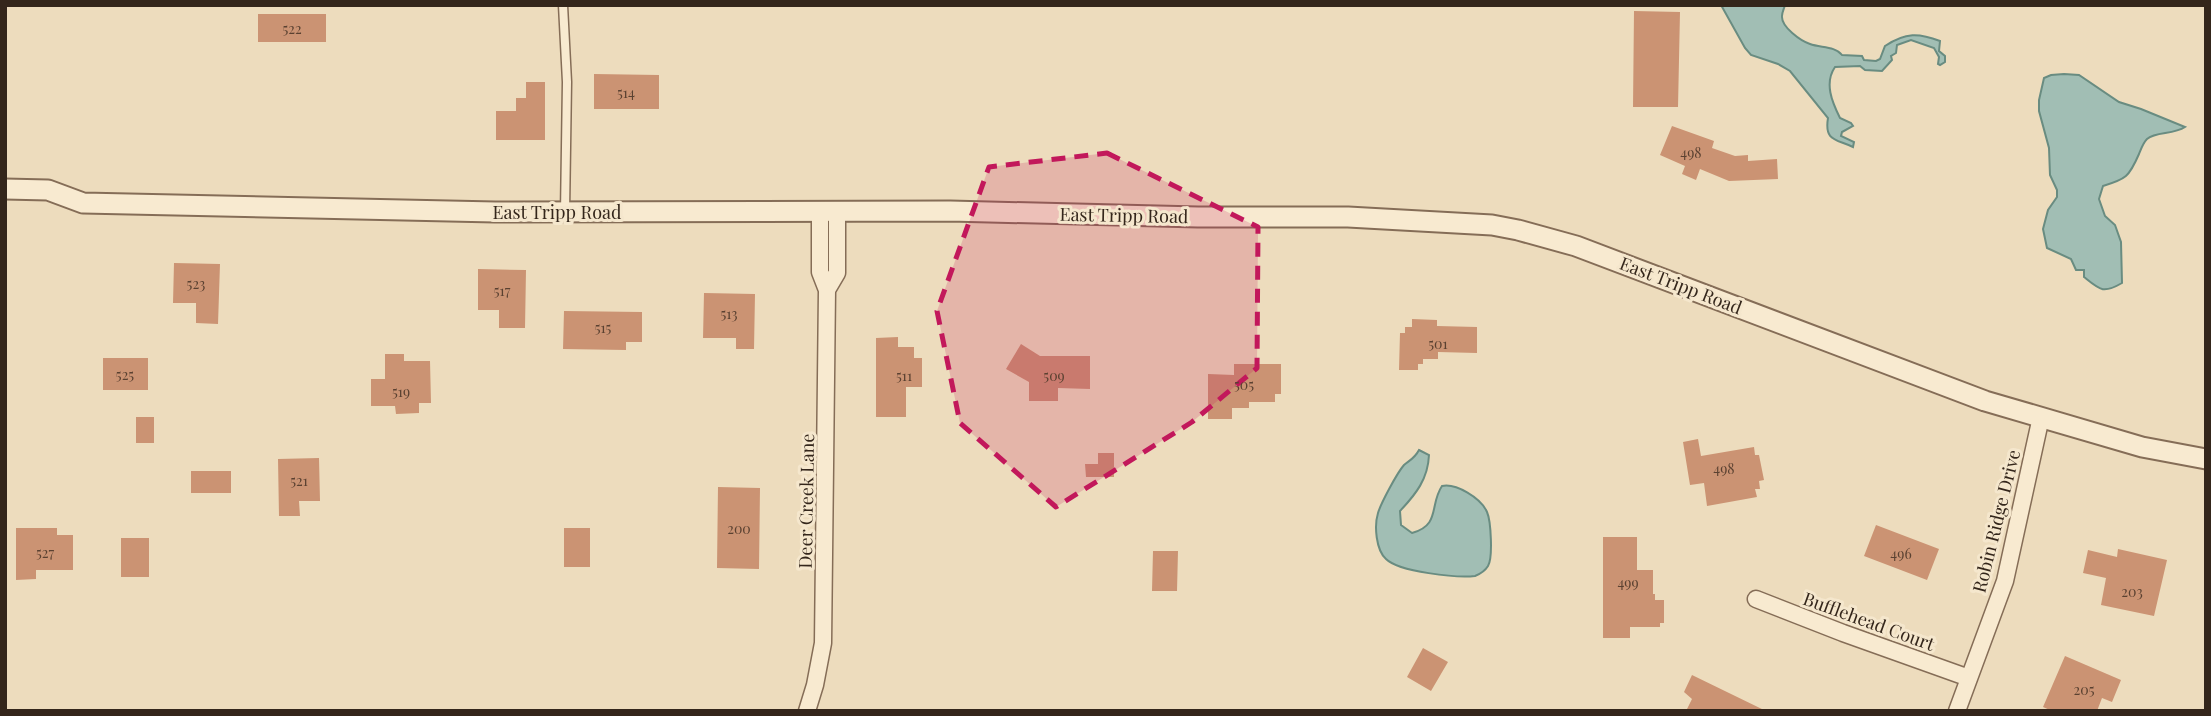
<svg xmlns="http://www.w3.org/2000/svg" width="2211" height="716" viewBox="0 0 2211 716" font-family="'Playfair Display',serif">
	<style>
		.water { fill: #a1beb4; stroke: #698c81; stroke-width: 2 }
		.building { fill: #cb9373 }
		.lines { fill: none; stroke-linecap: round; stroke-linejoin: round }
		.service-casing { stroke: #856d57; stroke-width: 11 }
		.minor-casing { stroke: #856d57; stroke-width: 19 }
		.tertiary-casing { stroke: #856d57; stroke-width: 23 }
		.service { stroke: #f8ead0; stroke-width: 8 }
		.minor { stroke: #f8ead0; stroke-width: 16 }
		.tertiary { stroke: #f8ead0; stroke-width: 19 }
		.marked { fill: #c2185b; fill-opacity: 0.2; stroke: #c2185b; stroke-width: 5; stroke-dasharray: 14 9; stroke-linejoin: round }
		.labels { text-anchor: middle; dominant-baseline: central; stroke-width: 6; stroke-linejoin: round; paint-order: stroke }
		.number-label { font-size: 14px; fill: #5a4131 }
		.street-label { font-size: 18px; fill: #34261b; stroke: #f5e7cd }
	</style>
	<rect width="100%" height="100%" fill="#eddcbd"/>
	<path class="water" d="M1721 5H1785C1784 9 1782 12 1782 16 1781 27 1801 41 1810 44 1821 48 1835 46 1842 55L1862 56 1864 60 1876 61 1880 59 1885 46C1906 32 1919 33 1940 41L1939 51 1945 56V62L1940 65 1938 64 1939 57 1934 48 1911 40 1897 45 1896 53 1891 56 1892 60 1882 71 1865 70 1860 66 1835 67C1824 83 1832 102 1840 118L1851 123 1853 126 1842 132 1841 136 1854 142 1853 147C1837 139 1824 142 1828 118L1790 71 1778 64 1751 55 1745 48Z
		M2064 74 2079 75 2119 102 2141 109 2185 127C2173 135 2156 131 2147 139 2143 143 2141 149 2139 154 2129 177 2126 179 2103 186L2099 199 2105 216 2115 225 2121 242 2122 283C2103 294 2100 290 2084 277V270H2076L2071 259 2047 248 2043 229 2048 210 2057 197V190L2050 175 2049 148 2039 111V100L2044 78 2051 75Z
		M1419 450 1429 455C1428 479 1416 494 1400 511L1401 525 1412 533C1441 525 1429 505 1442 486 1456 483 1481 498 1487 512 1491 521 1493 558 1488 566 1485 571 1480 574 1475 576 1457 578 1399 572 1386 559 1376 550 1374 526 1378 513 1381 503 1397 473 1404 465 1410 460 1415 458 1419 450Z"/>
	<path class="building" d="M1634 11 1680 12 1678 107H1633Z
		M258 14H326V42H258Z
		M594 74 659 75V109H594Z
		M526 82H545V140H496V111H516V98H526Z
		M1672 126 1714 141 1712 148 1735 156 1748 155V161L1777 159 1778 179 1729 181 1700 169 1696 180 1682 174 1685 166 1660 155Z
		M174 263 220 264 218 324 196 323V303H173Z
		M478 269 526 270 525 328H499V310H478Z
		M704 293 755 294 754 349H736V338H703Z
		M564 311 642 312V342H626V350L563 349Z
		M1412 319 1437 320V326L1477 327V353L1438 352V359H1423V364H1418V370H1399L1400 333H1405V327H1412Z
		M898 337V347H914V358H922V387H906V417H876V338Z
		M1021 344 1040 356H1090V389L1058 388V401H1029V382L1006 369Z
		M385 354H404V361H430L431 403H419V413L396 414 395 406H371V379H385Z
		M103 358H148V390H103Z
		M1234 364H1281V394H1275V402H1249V408H1232V419H1208V374L1234 375Z
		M136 417H154V443H136Z
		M1698 439 1701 456 1754 447 1755 455H1759L1764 480 1759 481 1760 489H1755L1757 497 1707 506 1704 483 1690 485 1683 442Z
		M1098 453H1114V477H1086L1085 464H1098Z
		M319 458 320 501H299L300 516H279L278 459Z
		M191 471H231V493H191Z
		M718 487 760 488 759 569 717 568Z
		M1876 525 1939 549 1927 580 1864 556Z
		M16 528H57V535H73V570H36V579L16 580Z
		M564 528H590V567H564Z
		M1603 537H1637V570H1653V594H1655V600H1664V623H1660V627H1630V638H1603Z
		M121 538H149V577H121Z
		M2118 549 2167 560 2154 616 2101 605 2106 578 2083 573 2088 550 2117 557Z
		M1153 551H1178L1177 591H1152Z
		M1423 648 1448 662 1431 691 1407 677Z
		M2065 656 2121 680 2112 702 2102 698 2097 711H2052L2043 707Z
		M1692 675 1766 711H1686L1692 699 1684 692Z"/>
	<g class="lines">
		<g class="service-casing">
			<path id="service" d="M563 5 567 82 565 212"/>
		</g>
		<g class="minor-casing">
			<path id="minor" d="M827 290 837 273V211
				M1756 599 1843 633 1969 678
				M807 711 815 685 823 643 827 290 820 272V211
				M1957 711 2005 581 2041 417"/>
		</g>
		<g class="tertiary-casing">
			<path id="tertiary" d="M5 189 48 190 83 203 495 212 950 211 1198 217H1348L1492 225 1518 230 1576 246 1985 401 2142 447 2206 459"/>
		</g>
		<use href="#service" class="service"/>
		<use href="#minor" class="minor"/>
		<use href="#tertiary" class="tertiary"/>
	</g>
	<path class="marked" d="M1107 153 1258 227 1257 368 1192 422 1056 507 960 423 937 311 989 167Z"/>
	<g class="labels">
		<g class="number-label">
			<text x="292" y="28">522</text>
			<text x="626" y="92">514</text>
			<text x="1691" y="152">498</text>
			<text x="196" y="283">523</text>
			<text x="502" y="290">517</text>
			<text x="729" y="313">513</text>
			<text x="603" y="327">515</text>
			<text x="1438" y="343">501</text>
			<text x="125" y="374">525</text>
			<text x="904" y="375">511</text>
			<text x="1054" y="375">509</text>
			<text x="1244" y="384">505</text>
			<text x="401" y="391">519</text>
			<text x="1724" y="468">498</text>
			<text x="299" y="480">521</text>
			<text x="739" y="528">200</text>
			<text x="45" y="552">527</text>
			<text x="1901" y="553">496</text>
			<text x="1628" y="582">499</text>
			<text x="2132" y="591">203</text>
			<text x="2084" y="689">205</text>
		</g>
		<g class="street-label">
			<text x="557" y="212">East Tripp Road</text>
			<text transform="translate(1124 215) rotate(1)">East Tripp Road</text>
			<text transform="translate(1681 285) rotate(21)">East Tripp Road</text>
			<text transform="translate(806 501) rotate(-89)">Deer Creek Lane</text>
			<text transform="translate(1996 521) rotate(-76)">Robin Ridge Drive</text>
			<text transform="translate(1869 621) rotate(20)">Bufflehead Court</text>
		</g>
	</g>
	<rect width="2211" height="716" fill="none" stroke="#34261b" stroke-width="14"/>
</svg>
